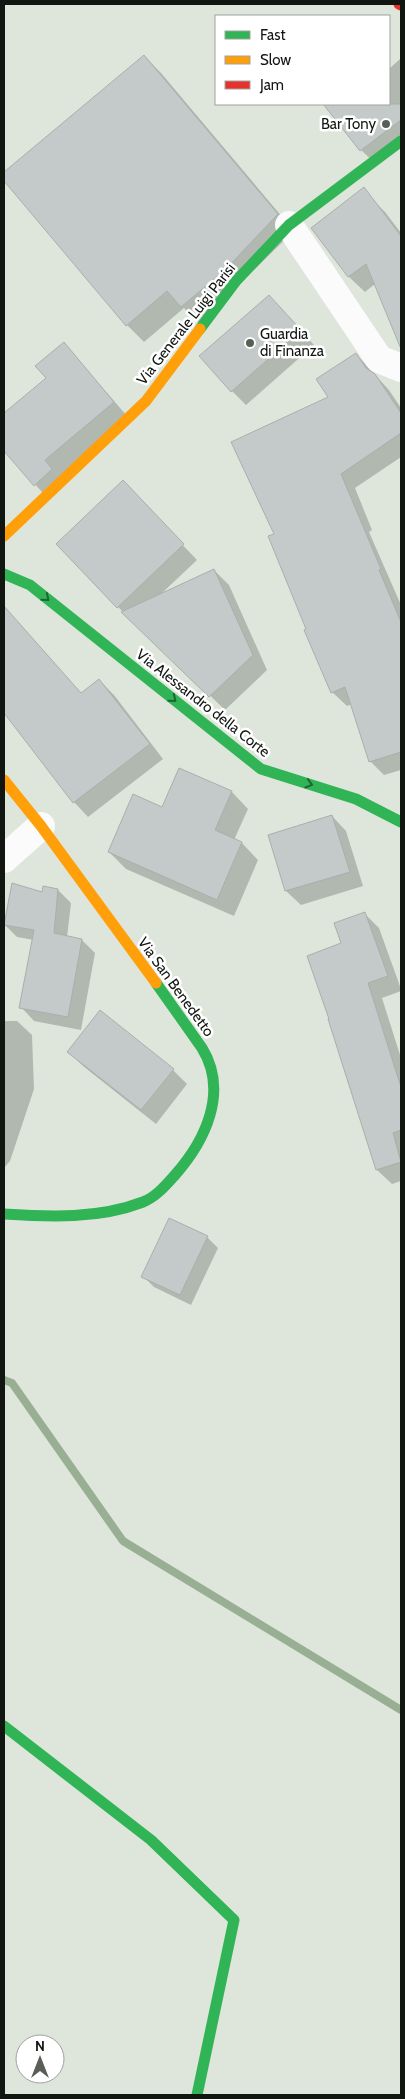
<svg xmlns="http://www.w3.org/2000/svg" width="405" height="2099" viewBox="0 0 405 2099" font-family="Cabin,sans-serif">
	<style>
		.shadow { fill: #0003 }
		.lines { fill: none; stroke-linecap: round; stroke-linejoin: round }
		.stream { stroke: #99af93; stroke-width: 8 }
		.building { fill: #c4cac9; stroke: #a9afae }
		.street { stroke: #fafbfa; stroke-width: 28 }
		.fast { stroke: #30b455; stroke-width: 11 }
		.slow { stroke: #ff9f0a; stroke-width: 11 }
		.jam { stroke: #e5322d; stroke-width: 11 }
		.oneway { stroke: #206532 }
		.poi-dot { fill: #595f57; stroke: #fff; stroke-width: 2 }
		.labels { text-anchor: middle; dominant-baseline: central; stroke-width: 5; stroke-linejoin: round; paint-order: stroke }
		.poi-label { font-size: 15px; fill: #111610; stroke: #fff; text-anchor: end }
		.street-label { font-size: 15px; fill: #111610; stroke: #fff }
	</style>
	<rect width="100%" height="100%" fill="#dee6dc"/>
	<path class="shadow" d="M144 56 161 73 294 231 199 323 184 308 144 342 127 325 4 179V174Z
		M401 58V145L376 164 361 150 325 104H389V69Z
		M370 197 385 212 401 233V345L375 284 365 292 349 277 316 232Z
		M269 296 314 345 246 405 232 391Z
		M64 344 128 417 49 500 4 449V415L48 379Z
		M356 354 389 390 401 408V457L355 488 372 530 369 532 401 605V770L384 775 370 761 352 704 347 706 332 692 308 630 275 535 330 397Z
		M137 497 197 560 161 594 214 570 229 585 267 670 225 710 118 607Z
		M9 613 82 694 99 680 114 695 163 759 88 817 74 802 4 712V618Z
		M232 792 248 809 234 840 242 843 258 860 234 916 126 869 109 852 163 809Z
		M332 816 346 831 363 886 301 905 286 891Z
		M58 890 71 903 67 937 82 940 95 953 81 1030 34 1021 21 1007 34 940 17 937 4 924 43 893Z
		M364 913 379 928 401 989V991L382 998 401 1058V1181L392 1184 377 1170Z
		M4 1021H17L32 1035 34 1089 10 1161 4 1168Z
		M69 1052 173 1070 187 1084 156 1124 83 1066Z
		M170 1220 207 1237 218 1248 191 1305 154 1287 143 1276Z"/>
	<g class="lines">
		<path class="stream" d="M4 1380 12 1383 123 1541 401 1710"/>
	</g>
	<path class="building" d="M144 55 278 214 225 270 181 307 167 291 126 326 4 181V172Z
		M323 104H401V120L360 151Z
		M364 187 401 236V349L366 264 348 277 311 228Z
		M269 295 301 330 231 392 199 356Z
		M64 342 114 402 45 460 52 469 34 486 4 451V413L46 378 35 366Z
		M356 353 366 368 375 374 401 413V433L341 474 381 569 379 570 401 622V752L369 762 345 687 331 693 304 630 306 629 268 536 274 534 231 442 328 397 316 379Z
		M123 480 184 544 117 608 56 544Z
		M214 569 253 655 209 697 121 612Z
		M4 606 81 693 99 679 150 744 73 803 4 713Z
		M179 768 232 791 215 830 242 842 217 900 108 852 133 794 162 807Z
		M332 815 350 872 285 891 268 835Z
		M12 883 42 892 43 886 58 889 54 933 82 939 68 1017 19 1008 34 930 4 925Z
		M365 912 388 976 368 983 401 1087V1130L393 1133 401 1162 376 1170 328 1019H329L307 956 341 943 334 923Z
		M100 1010 174 1069 141 1110 67 1052Z
		M169 1218 208 1236 180 1295 141 1277Z"/>
	<g class="lines">
		<path class="street" d="M289 225 379 359 401 368
			M4 859 41 826"/>
		<path class="fast" d="M200 329 236 281 289 225 401 141
			M4 574 30 585 261 769 356 799 401 822
			M4 1214C50 1217 99 1219 143 1202 156 1197 166 1185 175 1175 205 1141 229 1092 202 1048L156 983
			M4 1726 151 1840 234 1920 197 2095"/>
		<path class="slow" d="M4 536 146 401 200 329
			M4 780 41 826 156 983"/>
		<path class="jam" d="M399 4 401 5"/>
	</g>
	<defs><path id="oneway-chevron" d="M-2-3.5L2.5 0L-2 3.5" fill="none" stroke-width="1.6" stroke-linecap="round" stroke-linejoin="round" transform="scale(1.25)"/></defs>
	<g class="oneway">
		<use href="#oneway-chevron" transform="translate(46 598) rotate(39)"/>
		<use href="#oneway-chevron" transform="translate(173 699) rotate(39)"/>
		<use href="#oneway-chevron" transform="translate(309 784) rotate(17)"/>
	</g>
	<g class="poi-dot">
		<circle cx="386" cy="124" r="5"/>
		<circle cx="250" cy="343" r="5"/>
	</g>
	<g class="labels">
		<g class="poi-label">
			<text x="376" y="124">Bar Tony</text>
			<text x="260" y="334" text-anchor="start">Guardia<tspan x="260" dy="17">di Finanza</tspan></text>
		</g>
		<g class="street-label">
			<text transform="translate(186 324) rotate(-52)">Via Generale Luigi Parisi</text>
			<text transform="translate(203 703) rotate(38)">Via Alessandro della Corte</text>
			<text transform="translate(176 987) rotate(54)">Via San Benedetto</text>
		</g>
	</g>
	<rect width="405" height="2099" fill="none" stroke="#111610" stroke-width="10"/>
	<rect x="215" y="15" width="175" height="90" fill="#ffffff" stroke="#a0a29f"/>
	<rect x="225" y="31" width="25" height="8" fill="#30b455" stroke="#a0a29f"/>
	<text x="260" y="40" font-size="15" fill="#111610">Fast</text>
	<rect x="225" y="56" width="25" height="8" fill="#ff9f0a" stroke="#a0a29f"/>
	<text x="260" y="65" font-size="15" fill="#111610">Slow</text>
	<rect x="225" y="81" width="25" height="8" fill="#e5322d" stroke="#a0a29f"/>
	<text x="260" y="90" font-size="15" fill="#111610">Jam</text>
	<g transform="translate(40 2059)"><circle r="24" fill="#ffffff" stroke="#a0a29f"/>
	<path d="M0-4L9 19L0 12L-9 19Z" fill="#595f57"/>
	<text y="-8" font-size="14" font-weight="bold" text-anchor="middle" fill="#111610">N</text>
	</g>
</svg>
